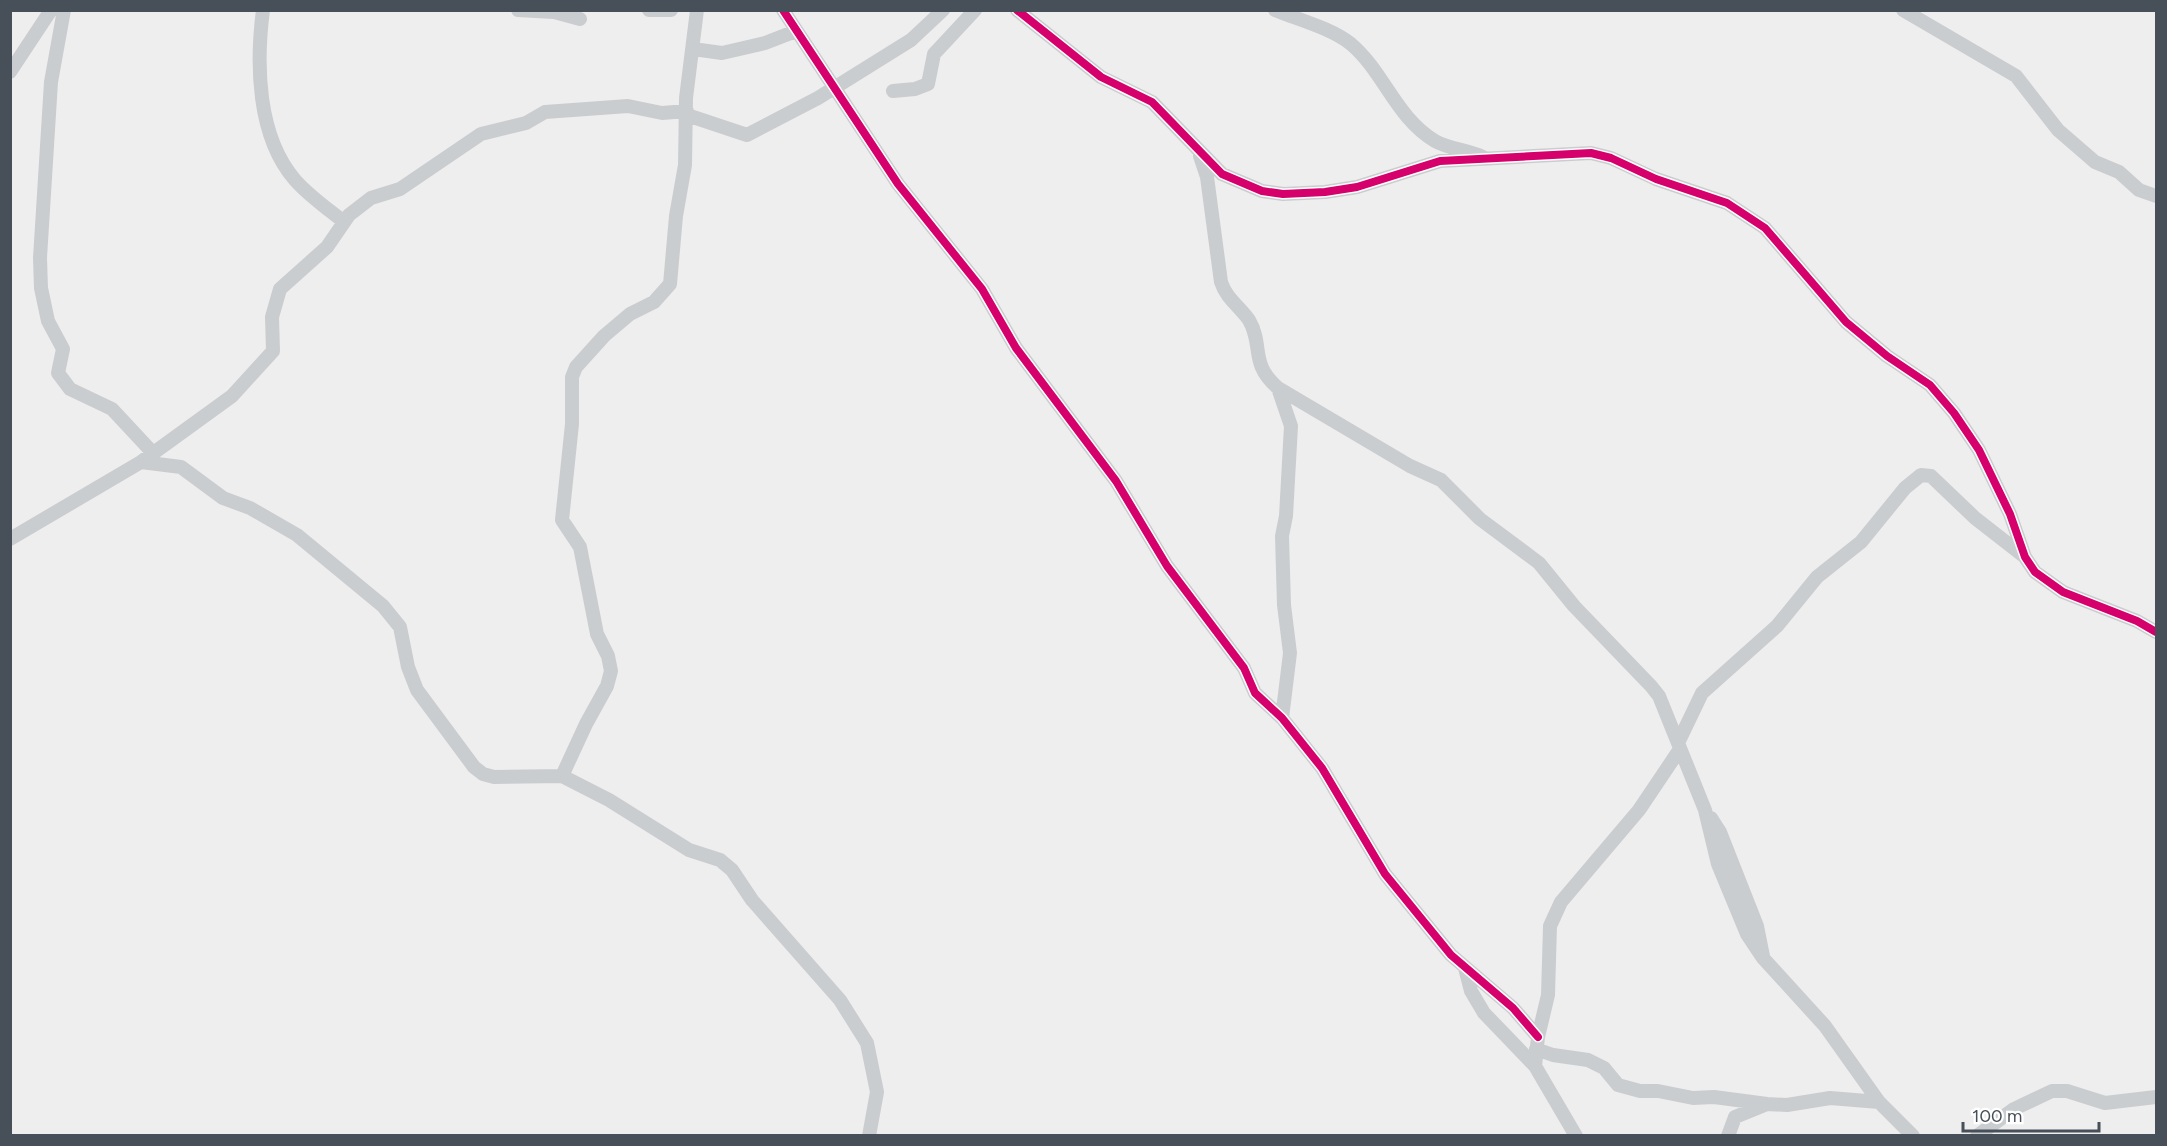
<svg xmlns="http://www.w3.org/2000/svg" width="2167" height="1146" viewBox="0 0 2167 1146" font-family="Figtree,sans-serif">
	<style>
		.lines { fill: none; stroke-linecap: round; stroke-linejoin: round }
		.minor { stroke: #cacdcf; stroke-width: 14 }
		.cycleway-casing { stroke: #fff; stroke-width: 11 }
		.cycleway { stroke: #d6006c; stroke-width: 8 }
	</style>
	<rect width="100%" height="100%" fill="#efeeee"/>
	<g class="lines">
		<path class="minor" d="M64 10 51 82 40 258 41 288 48 321 63 349 58 373 70 389 112 409 153 453
			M263 10C256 64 257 136 295 180 309 196 328 209 344 222
			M518 10 554 12 580 19
			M649 10H671
			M783 10 898 184 982 289 1016 348 1116 481 1167 566 1244 668 1255 693 1282 718 1322 768 1385 874 1451 955 1513 1008 1538 1037
			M1017 10 1101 77 1152 102 1222 174 1262 191 1283 194 1325 192 1357 187 1440 161 1591 153 1611 158 1656 179 1727 203 1765 228 1846 322 1887 356 1930 385 1954 413 1979 450 2010 514 2025 557 2035 572 2063 592 2137 621 2156 632
			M1275 10C1299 20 1331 28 1351 44 1384 72 1396 118 1435 141 1449 149 1468 150 1483 157
			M1903 10 2016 76 2058 130 2095 162 2119 172 2139 190 2156 196
			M693 49 722 53 765 43 796 31
			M10 72 51 10
			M893 91 915 89 928 84 934 54 975 10
			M687 115 747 135 818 98 911 40 943 10
			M1200 156 1207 177 1221 282C1226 298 1240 307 1249 320 1264 346 1249 363 1278 388L1410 466 1441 480 1480 519 1539 563 1574 606 1651 686 1659 696 1705 810 1718 864 1747 934 1763 958 1825 1026 1879 1102 1913 1136
			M1278 388 1291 426 1286 516 1282 536 1284 605 1290 653 1282 718
			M141 462 181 467 223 498 250 508 297 535 383 606 400 627 408 667 417 690 474 767 483 774 494 777 562 776 609 800 689 850 720 860 732 870 752 900 840 1000 867 1043 877 1092 869 1136
			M10 539 141 462 232 396 273 351 272 317 280 289 327 247 349 215 371 198 400 189 481 134 526 123 545 112 628 106 662 113 687 111
			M1678 743 1702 693 1777 626 1817 577 1861 542 1905 488 1921 475 1931 476 1975 518 2025 557
			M562 776 586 724 607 686 611 671 608 656 597 634 580 547 562 520 572 424V377L576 367 604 336 630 314 654 302 670 284 676 216 685 165 686 98 697 10
			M1711 818 1720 832 1757 926 1763 956
			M1465 968 1471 991 1484 1013 1535 1066
			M1536 1049 1553 1055 1588 1060 1604 1068 1618 1085 1640 1091H1658L1693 1098 1714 1097 1767 1104 1787 1105 1830 1098 1879 1102
			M1576 1136 1535 1066 1538 1037 1548 995 1550 926 1561 902 1639 810 1680 749
			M1728 1136 1735 1117 1767 1104
			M1977 1136 2014 1109 2052 1091H2067L2105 1103 2156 1097"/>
		<g class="cycleway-casing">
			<path id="cycleway" d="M783 10 898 184 982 289 1016 348 1116 481 1167 566 1244 668 1255 693 1282 718 1322 768 1385 874 1451 955 1513 1008 1538 1037
				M1017 10 1101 77 1152 102 1222 174 1262 191 1283 194 1325 192 1357 187 1440 161 1591 153 1611 158 1656 179 1727 203 1765 228 1846 322 1887 356 1930 385 1954 413 1979 450 2010 514 2025 557 2035 572 2063 592 2137 621 2156 632"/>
		</g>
		<use href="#cycleway" class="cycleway"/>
	</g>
	<rect width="2167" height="1146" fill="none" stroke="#474f59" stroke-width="24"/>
	<path d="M1963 1122v9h136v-9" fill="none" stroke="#474f59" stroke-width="3"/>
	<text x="1972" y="1122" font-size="18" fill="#474f59" stroke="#ffffff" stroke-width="4.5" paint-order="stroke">100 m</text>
</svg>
